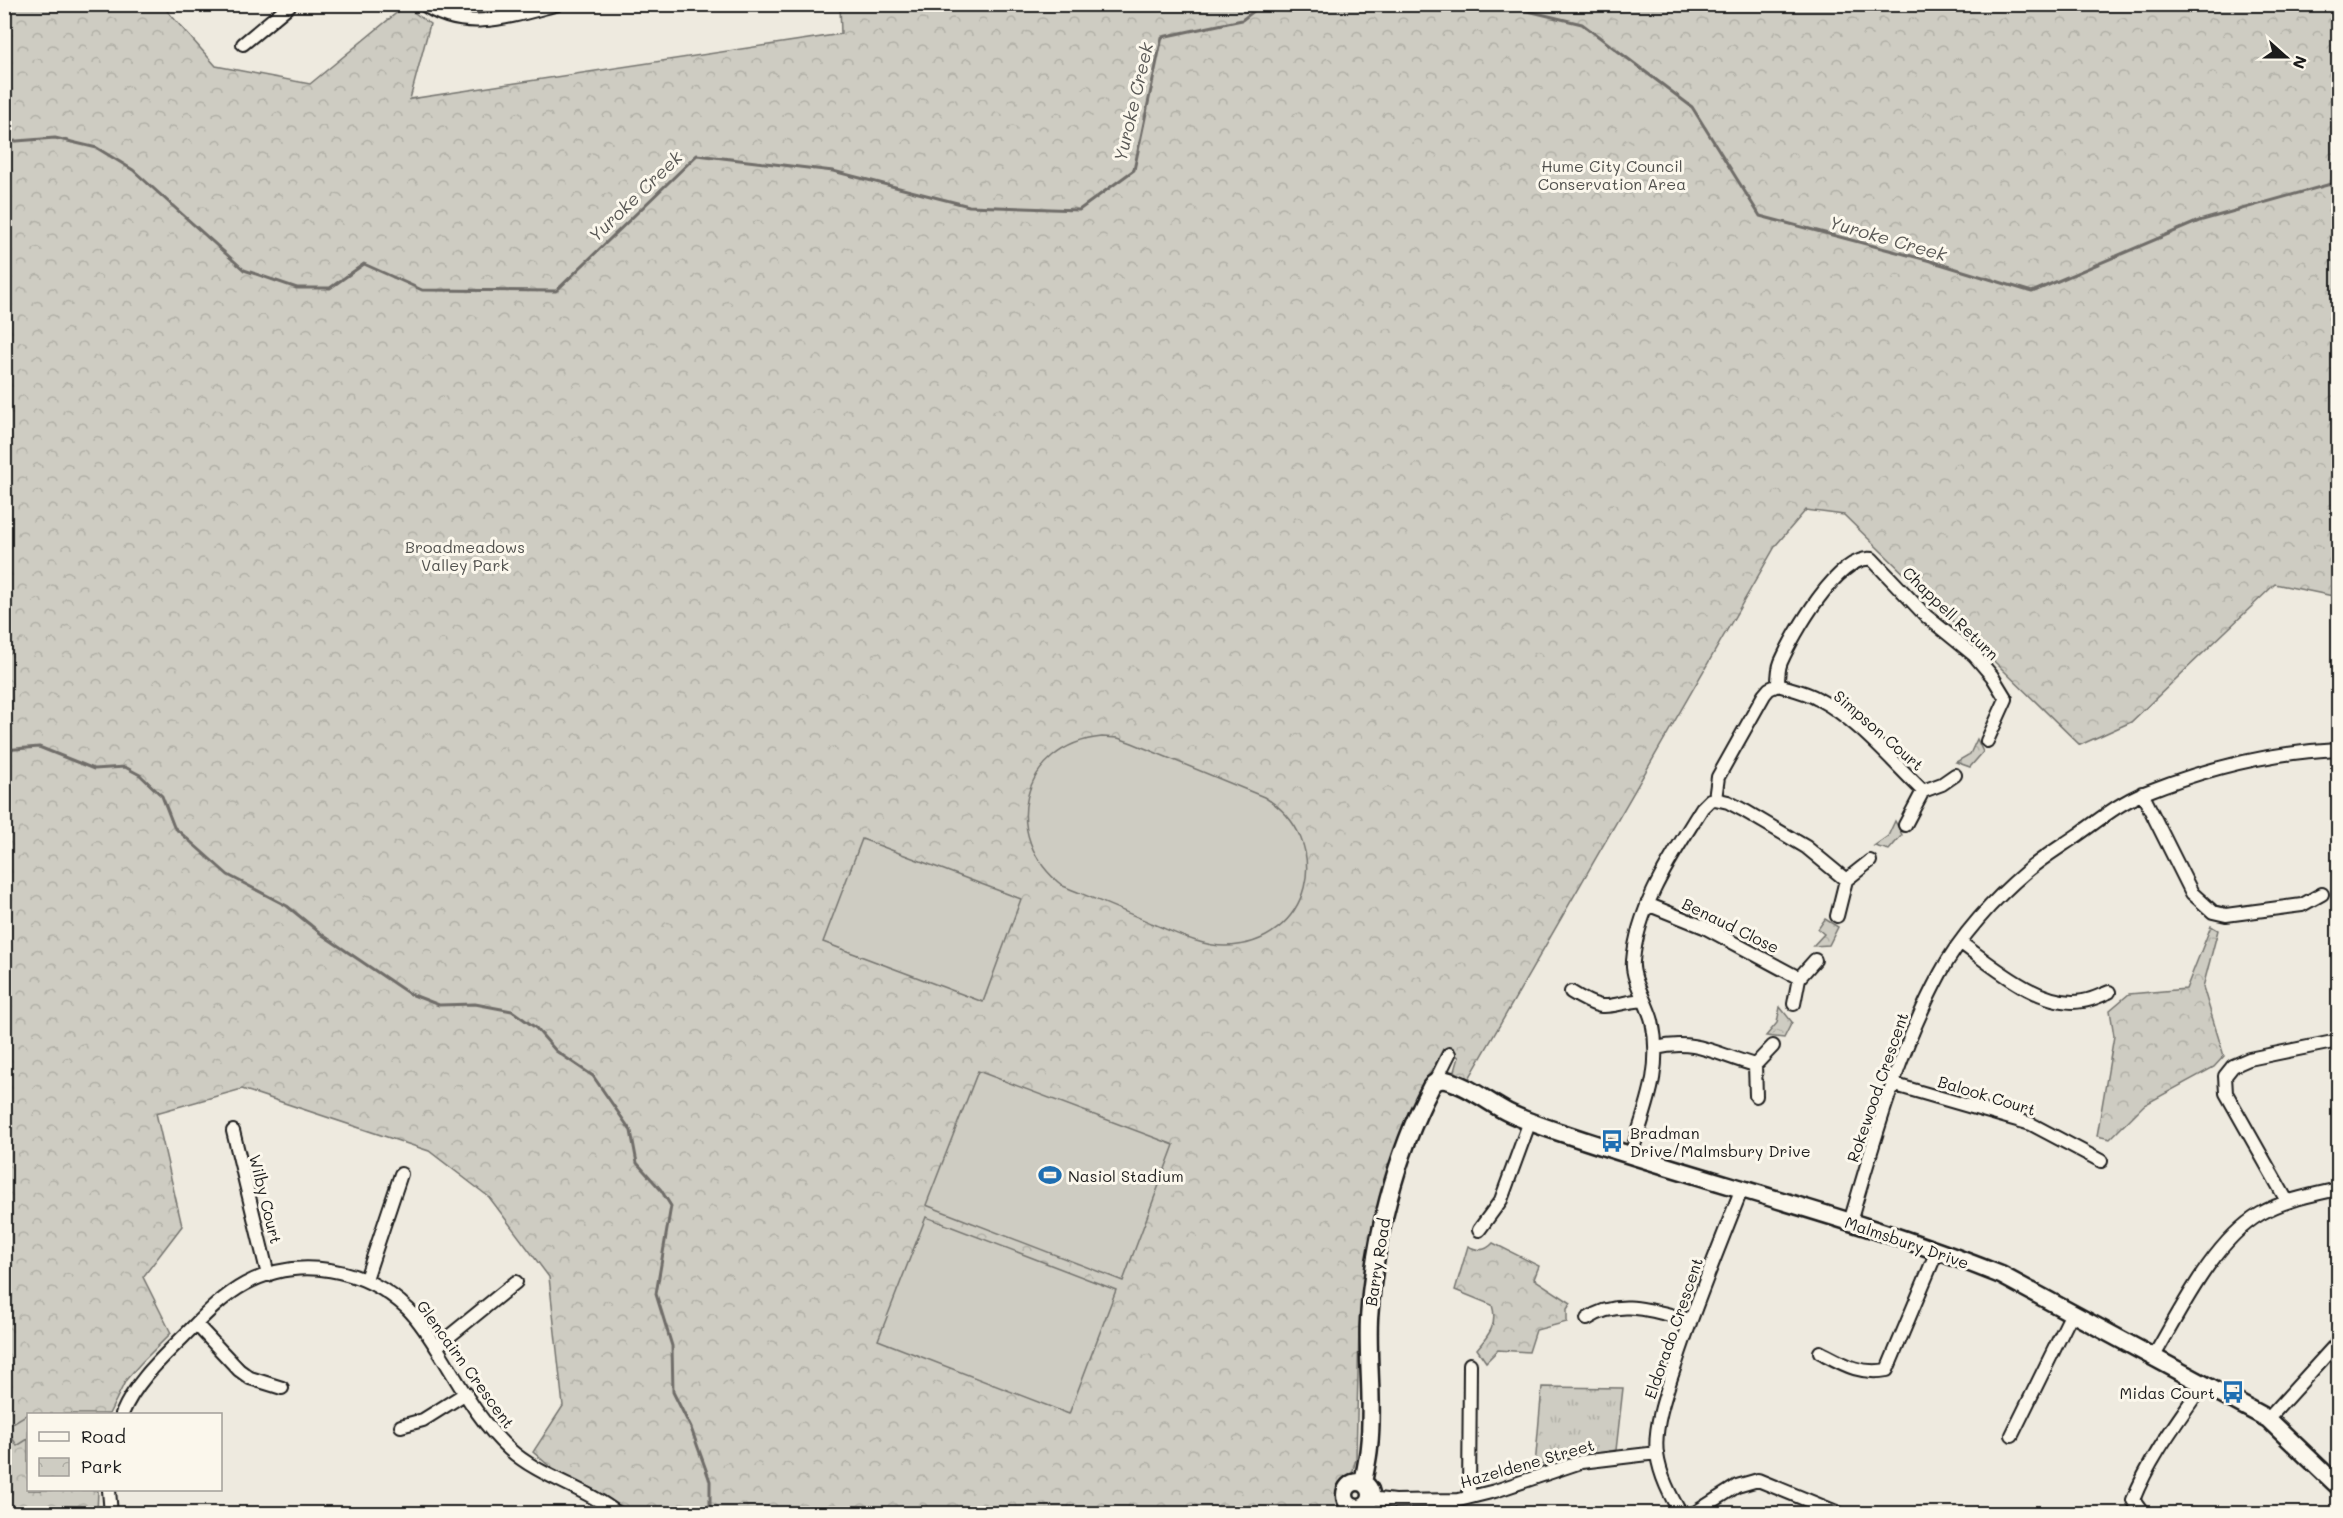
<svg xmlns="http://www.w3.org/2000/svg" width="2343" height="1518" viewBox="0 0 2343 1518" font-family="Mali,sans-serif">
	<style>
		.grass { fill: url(#grass-tufts); stroke: #75746f; stroke-width: 1.5 }
		.park { fill: url(#park-crowns); stroke: #75746f; stroke-width: 1.5 }
		.garden { fill: #ceccc2; stroke: #75746f; stroke-width: 1.5 }
		.lines { fill: none; stroke-linecap: round; stroke-linejoin: round }
		.stream { stroke: #6f6d69; stroke-width: 3 }
		.street-casing { stroke: #1c1c1c; stroke-width: 16 }
		.secondary-casing { stroke: #1c1c1c; stroke-width: 21 }
		.street { stroke: #fbf7ec; stroke-width: 12 }
		.secondary { stroke: #fbf7ec; stroke-width: 16 }
		.labels { text-anchor: middle; dominant-baseline: central; stroke-width: 6; stroke-linejoin: round; paint-order: stroke }
		.park-label { font-size: 16px; fill: #51514e; stroke: #fbf7ec }
		.street-label { font-size: 16px; fill: #1c1c1c; stroke: #fbf7ec }
		.poi-label { font-size: 16px; fill: #1c1c1c; stroke: #fbf7ec; text-anchor: start }
		.water-label { font-size: 18px; font-style: italic; fill: #5a5956; stroke: #fbf7ec }
	</style>
	<defs>
		<pattern id="grass-tufts" width="24" height="20" patternUnits="userSpaceOnUse" patternTransform="scale(1.5)"><rect width="24" height="20" fill="#ceccc2"/><path d="M3 7l-1-3M5 7V3M7 7l1-3M15 17l-1-3M17 17v-4M19 17l1-3" fill="none" stroke="#b0afa6"/></pattern>
		<pattern id="park-crowns" width="20" height="18" patternUnits="userSpaceOnUse" patternTransform="scale(1.5)"><rect width="20" height="18" fill="#ceccc2"/><path d="M2 6a3 3 0 1 1 6 0M12 15a3 3 0 1 1 6 0" fill="none" stroke="#b0afa6"/></pattern>
	</defs>
	<rect width="100%" height="100%" fill="#eeeadf"/>
	<filter id="ink" filterUnits="userSpaceOnUse"><feTurbulence type="fractalNoise" baseFrequency=".0167" numOctaves="2"/><feDisplacementMap in="SourceGraphic" scale="12" xChannelSelector="R" yChannelSelector="G"/><feConvolveMatrix kernelMatrix="1 2 1 2 8 2 1 2 1" color-interpolation-filters="sRGB"/></filter>
	<g filter="url(#ink)">
		<path class="grass" d="M1542 1387 1623 1388 1616 1450 1535 1466Z"/>
		<path class="park" d="M840 4 2338 5V597L2275 584 2131 722 2080 745 1844 515 1806 510 1776 545 1467 1082 1455 1071 1459 1057 1443 1049 1419 1095 1387 1179 1366 1262 1359 1328 1356 1459C1354 1465 1353 1473 1350 1478 1340 1494 1338 1492 1346 1510L1344 1513H632L629 1510 554 1470 533 1452 563 1406 549 1277 489 1197 429 1151 242 1089 156 1113 182 1226 143 1277 171 1333 141 1363 126 1380 109 1414H28V1490H98L97 1513 5 1514V5H162L216 66 310 84 405 6 430 24 410 99 841 34Z
			M1977 739 1983 752 1970 767 1956 762 1970 754Z
			M1895 821 1902 835 1889 850 1874 846 1888 836Z
			M1825 919 1838 927 1829 945 1813 946 1824 934 1818 929Z
			M2211 926 2218 930 2203 987 2224 1056 2214 1067 2144 1105 2110 1139 2097 1136 2114 1036 2110 1010 2129 994 2186 989Z
			M1780 1007 1792 1022 1784 1038 1766 1036 1777 1023Z
			M1493 1243 1539 1266 1534 1279 1571 1303 1567 1309V1322L1536 1330 1529 1352 1498 1350 1486 1362 1477 1349C1489 1335 1498 1324 1492 1305L1455 1290 1468 1246C1477 1251 1486 1251 1493 1243Z"/>
		<path class="garden" d="M1102 737 1118 738 1132 743 1264 797C1337 840 1311 945 1225 946 1200 946 1174 932 1151 923 1122 910 1092 898 1063 886 999 837 1020 745 1102 737Z
			M862 839 1021 899 983 1002 823 942Z
			M978 1071 1174 1145 1123 1281 926 1205Z
			M926 1217 1116 1290 1069 1414 878 1340Z
			M29 1413 28 1439 17 1446 6 1427Z"/>
		<g class="lines">
			<path class="stream" d="M1499 4 1582 24 1692 107 1760 216 1927 260 2032 292 2199 221 2338 182
				M4 142 55 138 97 148 133 170 244 270 297 288H330L364 264 422 290 556 291 697 155 833 171 969 206 1079 210 1134 170 1162 37 1242 20 1263 4
				M4 750 39 747 94 769 125 767 140 775 162 796 174 827 228 875 287 906 324 936 408 993 439 1005 475 1004 512 1011 536 1028 556 1051 593 1076 631 1131 637 1163 661 1190 671 1206 656 1294 672 1346 673 1392 691 1428 710 1481V1514"/>
			<g class="street-casing">
				<path id="street" d="M423 4C464 34 513 16 558 4
					M243 44 291 4
					M1778 685C1778 678 1778 669 1781 662 1793 635 1838 554 1872 559L1926 616 1974 655 1992 676 2006 699 1987 741
					M1778 685C1791 689 1806 692 1818 699 1857 719 1892 761 1923 791
					M2142 793 2192 893 2213 912 2226 915 2302 905 2322 894
					M1715 799 1728 802 1745 811 1806 847 1846 880
					M1715 799 1718 777 1764 695 1769 689 1778 685
					M1905 825 1923 791 1942 784 1955 775
					M1647 904 1704 927 1799 978
					M1837 916 1846 880 1870 861
					M1961 943C1993 966 2041 1009 2083 1001 2092 1000 2101 995 2109 992
					M1571 992C1608 1015 1605 1004 1643 1000
					M1794 1004 1799 978 1815 960
					M1656 1048C1696 1038 1717 1055 1755 1065
					M1435 1082 1449 1054
					M1892 1084 2031 1124 2101 1161
					M1756 1096 1755 1065 1773 1046
					M233 1131 268 1275
					M1631 1155C1645 1108 1663 1071 1652 1021 1648 1004 1631 979 1633 961 1638 904 1673 855 1702 808L1710 800 1715 799
					M2287 1201 2226 1093 2225 1076 2233 1066 2249 1059 2338 1041
					M1850 1222C1875 1138 1898 1052 1940 974 1960 936 1994 899 2027 871 2043 857 2062 846 2079 834 2100 819 2121 802 2144 793 2207 768 2272 752 2338 749
					M1479 1230 1501 1200 1530 1121
					M366 1279 401 1174
					M1587 1319C1620 1297 1655 1312 1690 1320
					M196 1324 239 1370 250 1378 282 1388
					M436 1347 516 1282
					M1820 1352C1843 1364 1860 1375 1887 1370L1937 1251
					M2154 1356C2181 1310 2213 1242 2260 1214 2284 1200 2312 1195 2338 1189
					M122 1414C135 1383 159 1361 183 1337 202 1318 221 1297 245 1284 299 1255 365 1268 408 1309 420 1321 429 1336 438 1350 459 1383 479 1422 509 1449 541 1478 585 1487 618 1514
					M2268 1419 2338 1342
					M401 1426 423 1420 466 1393
					M2012 1435 2072 1313
					M109 1490 111 1514
					M1469 1497 1470 1364
					M1370 1498 1394 1501 1459 1500 1495 1491 1581 1462 1657 1453
					M1681 1514C1670 1495 1660 1476 1657 1454 1653 1426 1668 1387 1677 1360 1696 1302 1720 1245 1742 1188
					M1693 1514 1737 1486 1758 1480 1841 1514
					M2143 1514 2133 1500C2150 1457 2178 1421 2204 1383"/>
			</g>
			<g class="secondary-casing">
				<path id="secondary" d="M1345 1495a13 13 0 1 1 26 0a13 13 0 1 1-26 0Z
					M1363 1483C1365 1471 1368 1459 1369 1447 1374 1405 1367 1361 1369 1319 1373 1243 1396 1154 1431 1087 1435 1081 1439 1079 1446 1080 1467 1085 1488 1102 1507 1112 1527 1122 1550 1129 1571 1136 1714 1184 1861 1219 2001 1275L2268 1419 2338 1486"/>
			</g>
			<use href="#street" class="street"/>
			<use href="#secondary" class="secondary"/>
		</g>
	</g>
	<defs>
		<g id="bus-bare" transform="scale(1.8)"><path d="M-5-6H5V4H4V6H2V4H-2V6H-4V4H-5ZM-3.5-4V0h7V-4ZM-3.5 1.2v1.5H-2V1.2ZM2 1.2v1.5H3.5V1.2Z" fill="#1f6fb2" stroke="#fbf7ec" stroke-width="2.5" paint-order="stroke"/></g>
		<g id="stadium-bare" transform="scale(1.8)"><path d="M0-5a6.5 5 0 1 0 0 10a6.5 5 0 1 0 0-10ZM-3.5-1.8h7v3.6h-7Z" fill="#1f6fb2" stroke="#fbf7ec" stroke-width="2.5" paint-order="stroke"/></g>
	</defs>
	<g fill-rule="evenodd">
		<use href="#bus-bare" x="1612" y="1141"/>
		<use href="#stadium-bare" x="1050" y="1175"/>
		<use href="#bus-bare" x="2233" y="1392"/>
	</g>
	<g class="labels">
		<g class="park-label">
			<text x="1612" y="165">Hume City Council<tspan x="1612" dy="18">Conservation Area</tspan></text>
			<text x="465" y="546">Broadmeadows<tspan x="465" dy="18">Valley Park</tspan></text>
		</g>
		<g class="street-label">
			<text transform="translate(1951 613) rotate(44)">Chappell Return</text>
			<text transform="translate(1879 730) rotate(41)">Simpson Court</text>
			<text transform="translate(1731 925) rotate(26)">Benaud Close</text>
			<text transform="translate(1877 1087) rotate(-71)">Rokewood Crescent</text>
			<text transform="translate(1987 1095) rotate(17)">Balook Court</text>
			<text transform="translate(266 1199) rotate(76)">Wilby Court</text>
			<text transform="translate(1907 1242) rotate(19)">Malmsbury Drive</text>
			<text transform="translate(1377 1262) rotate(-81)">Barry Road</text>
			<text transform="translate(1673 1328) rotate(-71)">Eldorado Crescent</text>
			<text transform="translate(466 1364) rotate(54)">Glencairn Crescent</text>
			<text transform="translate(1527 1463) rotate(-16)">Hazeldene Street</text>
		</g>
		<g class="poi-label">
			<text x="1630" y="1132">Bradman<tspan x="1630" dy="18">Drive/Malmsbury Drive</tspan></text>
			<text x="1068" y="1175">Nasiol Stadium</text>
			<text x="2215" y="1392" text-anchor="end">Midas Court</text>
		</g>
		<g class="water-label">
			<text transform="translate(1133 102) rotate(-77)">Yuroke Creek</text>
			<text transform="translate(635 196) rotate(-44)">Yuroke Creek</text>
			<text transform="translate(1888 238) rotate(16)">Yuroke Creek</text>
		</g>
	</g>
	<rect width="2343" height="1518" fill="none" stroke="#fbf7ec" stroke-width="24"/>
	<rect x="12" y="12" width="2319" height="1494" fill="none" stroke="#1c1c1c" stroke-width="2" filter="url(#ink)"/>
	<rect x="27" y="1413" width="195" height="78" fill="#fbf7ec" stroke="#a29f99" stroke-width="1.5"/>
	<rect x="39" y="1432" width="30" height="9" fill="#fbf7ec" stroke="#a29f99" stroke-width="1.5"/>
	<text x="81" y="1443" font-size="18" fill="#1c1c1c">Road</text>
	<rect x="39" y="1458" width="30" height="18" fill="url(#park-crowns)" stroke="#a29f99" stroke-width="1.5"/>
	<text x="81" y="1473" font-size="18" fill="#1c1c1c">Park</text>
	<g transform="translate(2286 57) rotate(111)" stroke="#fbf7ec" stroke-width="4.5" paint-order="stroke">
	<path d="M0-4.5L10 22L0 15L-10 22Z" fill="#1c1c1c"/>
	<text y="-9" font-size="16" font-weight="bold" text-anchor="middle" fill="#1c1c1c">N</text>
	</g>
</svg>
